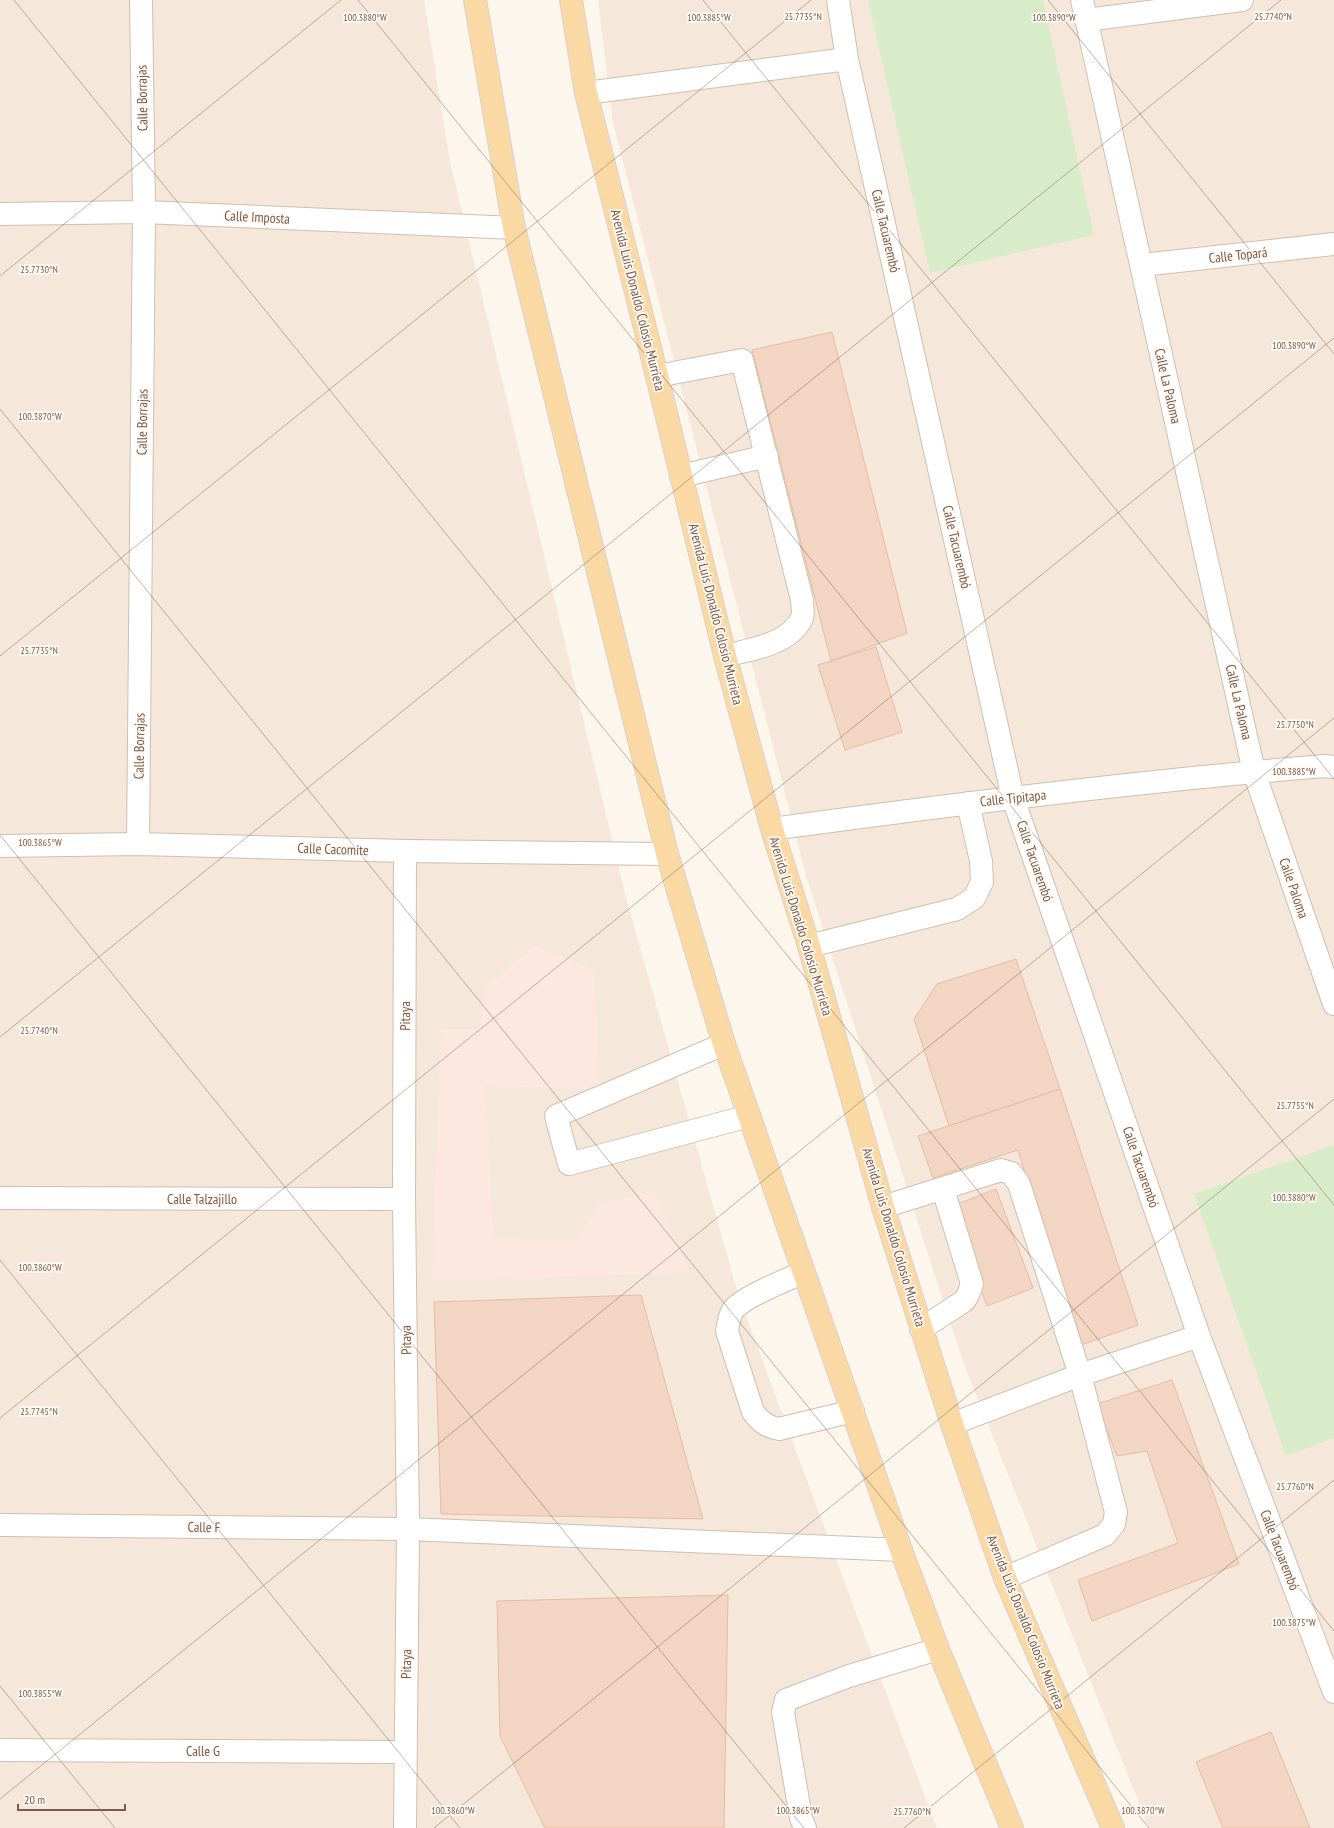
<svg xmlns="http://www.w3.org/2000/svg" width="1334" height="1828" viewBox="0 0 1334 1828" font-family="'PT Sans Narrow',sans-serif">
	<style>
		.residential { fill: #f5e8da }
		.commercial { fill: #fde8e0 }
		.green { fill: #d8ecc9 }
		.building { fill: #f3d5c3; stroke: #e6bba3 }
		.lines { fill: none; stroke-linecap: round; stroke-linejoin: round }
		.minor-casing { stroke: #d1beb0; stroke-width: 24 }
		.major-casing { stroke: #dad1cd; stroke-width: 24 }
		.minor { stroke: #fff; stroke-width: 22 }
		.major { stroke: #fbd9a5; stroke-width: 22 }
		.ticks { fill: none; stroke: #7a5c4d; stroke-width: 1; stroke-opacity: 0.45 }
		.labels { text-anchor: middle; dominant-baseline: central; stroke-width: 3.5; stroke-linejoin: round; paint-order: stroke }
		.street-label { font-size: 14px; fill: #7a5c4d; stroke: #fffaf3 }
		.ticks-label { font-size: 10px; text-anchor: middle; fill: #7a5c4d; stroke: #fffaf3; stroke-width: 3.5; stroke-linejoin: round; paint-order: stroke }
	</style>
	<rect width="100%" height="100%" fill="#fdf6ec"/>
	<path class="residential" d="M0 0H424L450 162 626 898 739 1297 853 1605 937 1828H0Z
		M598 0H1334V1828H1149L962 1359 807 879 613 123Z"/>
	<path class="commercial" d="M535 946 594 970 600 1089 486 1086 493 1238 578 1240 598 1205 653 1191 689 1273 432 1280 441 1029H479L487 986Z"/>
	<path class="green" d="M868 0H1043L1094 235 930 273Z
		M1334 1145V1438L1286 1456 1194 1194Z"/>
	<path class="building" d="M832 332 907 633 831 661 752 350Z
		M876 647 902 732 845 750 818 665Z
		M1016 959 1060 1089 949 1126 914 1019 937 984Z
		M1060 1089 1138 1325 1078 1346 1018 1150 933 1178 918 1136Z
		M996 1189 1033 1288 987 1306 950 1207Z
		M641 1295 703 1519 441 1514 434 1302Z
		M1172 1380 1239 1564 1092 1621 1078 1580 1178 1543 1147 1451 1117 1456 1097 1404Z
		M728 1595 724 1828H545L500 1736 497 1601Z
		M1271 1732 1310 1828H1223L1196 1762Z"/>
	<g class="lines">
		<g class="minor-casing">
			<path id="minor" d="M838 0 847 59 1013 798 1199 1336 1334 1692
				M1082 0 1254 772 1334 1004
				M1086 20 1242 0
				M586 93 847 59
				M0 214 144 212 514 228
				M1142 265 1334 244
				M657 376 742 360 802 600C802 605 804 614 802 618 789 645 751 649 725 656
				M681 476 767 456
				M772 829C955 804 1139 781 1324 766L1334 767
				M138 844 144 212 141 0
				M0 846 138 844 405 851 667 854
				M809 946 957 909 974 898 982 882 981 861 968 803
				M724 1044 556 1116 569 1164 749 1116
				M0 1198 404 1199
				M883 1207 1001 1170 1011 1173 1019 1184 1080 1375 1116 1512 1114 1524 1105 1535 1005 1578
				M804 1272C787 1280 744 1296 733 1310 729 1316 728 1324 727 1331L753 1412C761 1422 767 1427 779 1429L853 1411
				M921 1329 964 1301 968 1295 972 1284 943 1189
				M952 1424 1080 1375 1199 1336
				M0 1525 408 1529 901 1550
				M0 1750 405 1752
				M405 1828 408 1529 404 1199 405 851
				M805 1828 801 1818 783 1712 786 1700 849 1676 938 1649"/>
		</g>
		<g class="major-casing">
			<path id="major" d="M475 0 514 228 667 854 724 1044 901 1550 938 1649 1012 1828
				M571 0 586 93 657 376 725 656 772 829 809 946 883 1207 952 1424 1005 1578 1113 1828"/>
		</g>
		<use href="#minor" class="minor"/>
		<use href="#major" class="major"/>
	</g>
	<path class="ticks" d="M14 0 1334 1631M358 0 1334 1205M703 0 1334 779M1048 0 1334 354M0 276 341 0M0 409 1149 1828M0 656 811 0M0 835 804 1828M0 1037 1281 0M0 1260 460 1828M0 1418 1334 338M0 1686 115 1828M0 1799 1334 718M434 1828 1334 1099M904 1828 1334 1480"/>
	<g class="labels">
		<g class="street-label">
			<text transform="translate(142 98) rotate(-91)">Calle Borrajas</text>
			<text transform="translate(257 217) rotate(3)">Calle Imposta</text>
			<text transform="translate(886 231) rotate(77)">Calle Tacuarembó</text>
			<text transform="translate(1238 255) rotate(-6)">Calle Topará</text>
			<text transform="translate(638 300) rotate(76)">Avenida Luis Donaldo Colosio Murrieta</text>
			<text transform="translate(1168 386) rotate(77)">Calle La Paloma</text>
			<text transform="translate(142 422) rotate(-89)">Calle Borrajas</text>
			<text transform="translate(957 547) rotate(77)">Calle Tacuarembó</text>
			<text transform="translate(716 614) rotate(76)">Avenida Luis Donaldo Colosio Murrieta</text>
			<text transform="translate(1239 702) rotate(77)">Calle La Paloma</text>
			<text transform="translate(139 746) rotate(-89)">Calle Borrajas</text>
			<text transform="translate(1013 798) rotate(-6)">Calle Tipitapa</text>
			<text transform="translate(333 849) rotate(2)">Calle Cacomite</text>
			<text transform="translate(1035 861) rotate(71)">Calle Tacuarembó</text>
			<text transform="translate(1294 888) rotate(71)">Calle Paloma</text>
			<text transform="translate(801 926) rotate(73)">Avenida Luis Donaldo Colosio Murrieta</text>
			<text transform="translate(405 1016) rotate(-90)">Pitaya</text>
			<text transform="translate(1141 1167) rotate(71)">Calle Tacuarembó</text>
			<text x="202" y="1199">Calle Talzajillo</text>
			<text transform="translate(894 1237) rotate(73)">Avenida Luis Donaldo Colosio Murrieta</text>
			<text transform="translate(406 1340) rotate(-91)">Pitaya</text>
			<text transform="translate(204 1527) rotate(1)">Calle F</text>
			<text transform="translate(1280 1550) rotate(69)">Calle Tacuarembó</text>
			<text transform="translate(1026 1622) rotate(68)">Avenida Luis Donaldo Colosio Murrieta</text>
			<text transform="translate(406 1664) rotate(-89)">Pitaya</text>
			<text x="203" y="1751">Calle G</text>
		</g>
	</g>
	<g class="ticks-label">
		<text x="803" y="20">25.7735°N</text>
		<text x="1273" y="20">25.7740°N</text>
		<text x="365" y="21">100.3880°W</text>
		<text x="709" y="21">100.3885°W</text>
		<text x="1054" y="21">100.3890°W</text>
		<text x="39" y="273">25.7730°N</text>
		<text x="1294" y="349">100.3890°W</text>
		<text x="40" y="420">100.3870°W</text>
		<text x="39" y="654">25.7735°N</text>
		<text x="1295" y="728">25.7750°N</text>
		<text x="1294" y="775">100.3885°W</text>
		<text x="40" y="846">100.3865°W</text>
		<text x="39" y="1034">25.7740°N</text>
		<text x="1295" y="1109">25.7755°N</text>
		<text x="1294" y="1201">100.3880°W</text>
		<text x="40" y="1271">100.3860°W</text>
		<text x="39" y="1415">25.7745°N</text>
		<text x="1295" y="1490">25.7760°N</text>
		<text x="1294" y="1626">100.3875°W</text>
		<text x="40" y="1697">100.3855°W</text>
		<text x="453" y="1814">100.3860°W</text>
		<text x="798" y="1814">100.3865°W</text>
		<text x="1143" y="1814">100.3870°W</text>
		<text x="912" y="1815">25.7760°N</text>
	</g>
	<path d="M18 1804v6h107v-6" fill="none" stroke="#7a5c4d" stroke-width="2"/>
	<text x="24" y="1804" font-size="12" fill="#7a5c4d" stroke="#fffaf3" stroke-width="3" paint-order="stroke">20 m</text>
</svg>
